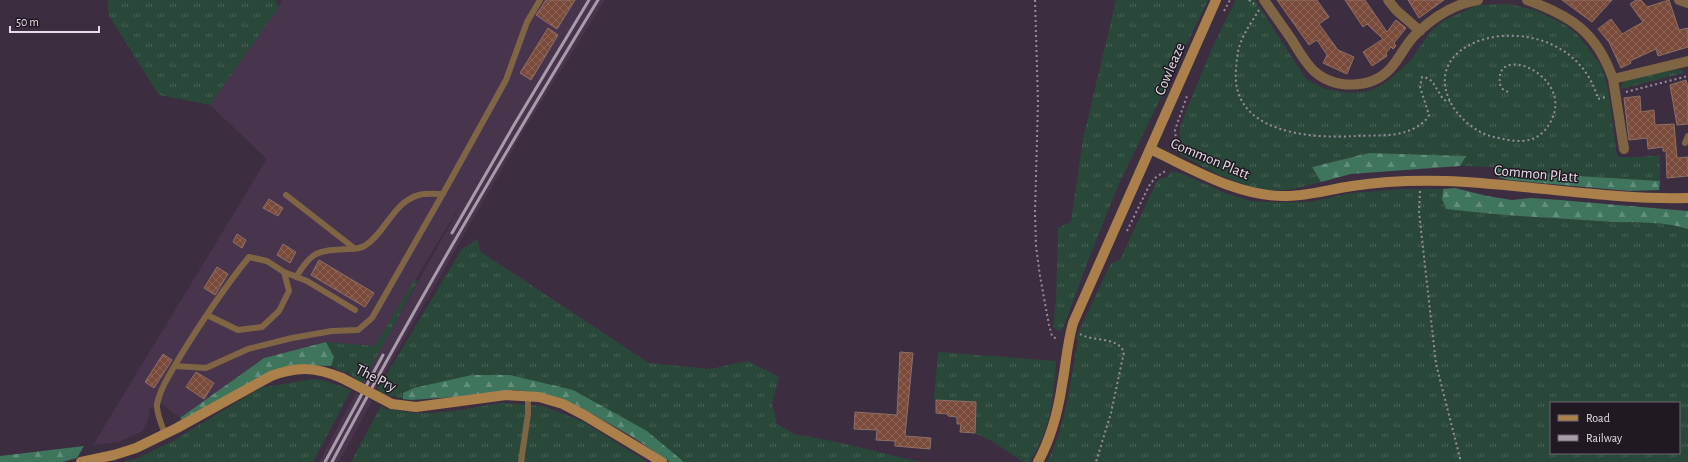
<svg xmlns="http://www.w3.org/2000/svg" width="1688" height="462" viewBox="0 0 1688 462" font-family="'Alegreya Sans',sans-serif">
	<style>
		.built { fill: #49344e }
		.grass { fill: url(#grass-tufts); fill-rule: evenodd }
		.forest { fill: url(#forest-firs) }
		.building { fill: url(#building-cross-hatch); stroke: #8e7066 }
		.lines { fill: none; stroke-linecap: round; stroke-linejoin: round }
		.path { stroke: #998c9c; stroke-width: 2; stroke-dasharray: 2 3; stroke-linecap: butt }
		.lane { stroke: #806545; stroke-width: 6 }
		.street { stroke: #806545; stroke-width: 10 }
		.secondary { stroke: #ab804b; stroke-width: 10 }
		.rail { stroke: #a89cab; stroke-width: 3 }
		.secondary-bridge { stroke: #ab804b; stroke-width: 10 }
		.labels { text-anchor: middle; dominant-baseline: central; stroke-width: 3; stroke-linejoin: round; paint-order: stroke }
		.street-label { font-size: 15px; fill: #e6dce8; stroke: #201922 }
	</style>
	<defs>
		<pattern id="grass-tufts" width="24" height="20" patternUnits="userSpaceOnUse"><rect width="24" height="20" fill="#2a483a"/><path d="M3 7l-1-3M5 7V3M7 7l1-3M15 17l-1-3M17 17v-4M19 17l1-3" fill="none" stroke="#496256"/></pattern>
		<pattern id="forest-firs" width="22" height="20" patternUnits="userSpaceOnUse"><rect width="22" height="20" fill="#3f745d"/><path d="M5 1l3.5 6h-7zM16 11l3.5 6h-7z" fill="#648e7c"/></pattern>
		<pattern id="building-cross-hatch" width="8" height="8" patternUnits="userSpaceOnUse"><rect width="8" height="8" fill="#7a4b3b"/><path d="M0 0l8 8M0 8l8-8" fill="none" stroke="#8d6457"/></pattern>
	</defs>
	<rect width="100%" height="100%" fill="#3d2d41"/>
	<path class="built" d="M283 0H605L527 125 374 392 362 384 464 199 375 346 326 342 264 358 180 418 163 405 150 408 148 420 142 431 119 442 93 445 267 159 210 105Z
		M356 393 372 401 339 462H319Z"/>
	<path class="grass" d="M108 0H275L279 7 210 105 159 95 108 14Z
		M1116 0H1208L1117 188 1089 258 1063 328 1059 331 1053 328 1056 300 1058 228 1071 222 1083 139Z
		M1236 0H1255L1306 79 1325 89 1347 93 1370 91 1388 81 1411 60 1430 32 1443 21 1478 5 1509 4 1535 10 1564 24 1578 35 1600 64 1605 77 1608 89 1617 156C1623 159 1651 156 1660 155V181L1562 175 1493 167 1460 166 1465 156 1369 153 1312 167 1321 182C1309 185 1297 189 1285 190 1251 194 1209 170 1179 154 1182 145 1179 137 1180 127 1197 84 1214 41 1236 0Z
		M1675 69 1682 70 1684 73 1621 89 1622 83 1625 81Z
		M1170 172H1176L1188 176 1225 193 1251 201 1266 202H1309L1352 193 1403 189H1443L1442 199 1446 209C1502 216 1557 218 1613 222 1638 223 1664 221 1688 229V462H1047C1065 430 1071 378 1078 341L1076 337 1111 263 1120 260 1156 183 1160 179 1168 177ZM1551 403H1679V453H1551Z
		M477 239 481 252 649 363 710 369 748 361 779 377 772 403 777 424 794 434 837 442 920 462H684L647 431 510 375H472L403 393V399L376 392 462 249Z
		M415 279 418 281 362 384 346 371 344 373 331 366 334 357 326 342 375 346Z
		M938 352 1056 361C1054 395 1050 434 1029 462H1023L995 443 975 433 976 402 934 400Z
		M312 379 323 380 351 390 313 462H123L138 458 173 441 260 388Z
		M502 403 543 406 584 422 647 462H351L381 406 388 410 390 408C425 420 466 408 502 403Z"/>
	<path class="forest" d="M1369 153 1466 156 1460 166 1351 174 1321 182 1312 167Z
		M1496 167 1562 175 1660 181 1659 190 1629 191 1509 180 1498 177Z
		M1455 188 1487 196 1512 200 1531 198 1560 200 1688 211V229C1664 221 1638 223 1613 222 1557 218 1501 216 1446 209L1442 199 1443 189Z
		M326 342 334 357 331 366 292 365 276 369 183 421 180 418 264 358Z
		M472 375H510L573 390 647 431 684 462H670L631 436 574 404 539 393 515 390 455 397 411 400 403 399V393L414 388Z
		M84 446 77 458 62 462H0V456Z"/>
	<path class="building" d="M546 0H575L557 29 536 15Z
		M1277 0H1317L1329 17 1319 24 1338 50 1354 57 1347 74 1323 63 1327 55 1317 40 1309 45Z
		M1345 0H1365L1387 32 1396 20 1406 28 1394 43 1396 46 1393 49 1391 47 1386 53 1387 56 1372 66 1363 52 1383 39 1367 24 1363 27Z
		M1408 0H1444L1419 18Z
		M1562 0H1612L1592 22Z
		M1636 0H1641L1647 7 1669 0 1679 30 1688 28V47L1658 56 1656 49 1630 61 1631 63 1621 68 1609 42 1598 29 1611 19 1622 34 1643 22 1630 4Z
		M548 28 558 35 531 80 520 73Z
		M1686 80 1688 88V124L1677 125 1670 85Z
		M1640 96 1641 112 1654 110 1655 125 1674 124 1677 158 1688 157V176L1667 178 1666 151H1663V147L1648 149 1647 138 1629 140 1624 98Z
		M269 199 283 208 278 216 263 208Z
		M237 234 246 240 242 248 233 242Z
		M283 244 296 252 290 263 277 255Z
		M319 260 374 293 365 307 311 275Z
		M217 267 228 274 215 295 204 288Z
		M900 352 913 353 905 436 931 438 930 449 895 446V441L876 440 877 430 854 429 855 412 897 415Z
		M163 354 172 360 154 388 145 382Z
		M196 372 214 383 204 399 186 387Z
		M936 400 976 402 975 433 960 432 961 424H957V417L948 416V414L936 413Z"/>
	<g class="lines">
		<path class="path" d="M1035 0 1038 102 1035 213 1036 246 1040 276 1049 325 1052 336 1058 340
			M1249 0 1254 4
			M1259 10C1253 20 1245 31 1241 42 1237 51 1237 60 1236 69 1230 133 1310 139 1356 136 1372 135 1392 137 1408 131 1416 128 1425 123 1429 115L1420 87 1422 77H1425L1432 81 1443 99 1446 101H1450
			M1224 11 1230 0
			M1508 92 1501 88C1487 36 1587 79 1545 130 1531 146 1512 141 1494 137 1478 134 1460 119 1452 105 1409 29 1571 0 1598 99L1606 97
			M1626 92 1688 76
			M1176 151 1177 148 1175 130 1187 96
			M1420 191 1419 212 1436 364 1461 462
			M1127 231 1149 186 1155 178 1167 170
			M1080 334C1093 342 1117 336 1124 352L1111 413 1096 462"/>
		<path class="lane" d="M1685 143 1688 136
			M286 195 354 248
			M284 272 307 281 355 310
			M296 277C313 250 317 251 348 249 353 249 362 248 366 245 386 232 393 202 419 195 426 193 435 194 443 194
			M175 366 206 368 248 349 292 338 332 331 358 330 372 318 445 190 506 80 527 22 540 0
			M165 434C162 426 156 412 157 404 161 386 172 371 181 355 202 321 224 288 249 257L267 261 284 272 289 291 279 311 262 327 238 330 207 315
			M521 462 528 414V395"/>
		<path class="street" d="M1264 0C1273 13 1283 27 1292 40 1298 50 1304 61 1313 70 1333 89 1370 90 1390 69 1400 58 1405 45 1415 35 1432 18 1454 4 1478 0
			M1388 0 1396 10 1420 31
			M1527 0C1572 16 1597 33 1613 79L1688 61
			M1679 0 1688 3
			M1613 79 1624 149"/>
		<path class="secondary" d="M1150 149C1193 169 1238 197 1287 196 1309 196 1331 189 1352 186 1384 181 1415 180 1446 181 1527 184 1607 200 1688 198
			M392 404 416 407 506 395 539 397 563 404 584 415 662 462
			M81 462 114 455 136 448 177 428 271 376C298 366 315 367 342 378
			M1038 462C1051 438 1058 412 1062 385 1066 364 1067 344 1073 323L1216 0"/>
		<path class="rail" d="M452 233 514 125 589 0
			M325 462 383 355
			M332 462C415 305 505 152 598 0"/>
		<path class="secondary-bridge" d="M342 378 392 404"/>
	</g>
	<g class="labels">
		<g class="street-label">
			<text transform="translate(1170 69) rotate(-67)">Cowleaze</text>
			<text transform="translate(1210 159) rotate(23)">Common Platt</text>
			<text transform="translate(1536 174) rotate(5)">Common Platt</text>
			<text transform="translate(376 378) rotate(27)">The Pry</text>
		</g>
	</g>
	<rect x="1550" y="402" width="130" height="52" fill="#201922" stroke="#6f6771"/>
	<rect x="1558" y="415" width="20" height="6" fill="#ab804b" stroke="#6f6771"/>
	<text x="1586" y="422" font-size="12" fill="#e6dce8">Road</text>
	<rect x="1558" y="435" width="20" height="6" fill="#a89cab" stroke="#6f6771"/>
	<text x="1586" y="442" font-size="12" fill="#e6dce8">Railway</text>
	<path d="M10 26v6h89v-6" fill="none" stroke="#e6dce8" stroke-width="2"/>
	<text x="16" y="26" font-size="12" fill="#e6dce8" stroke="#201922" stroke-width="3" paint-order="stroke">50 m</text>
</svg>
